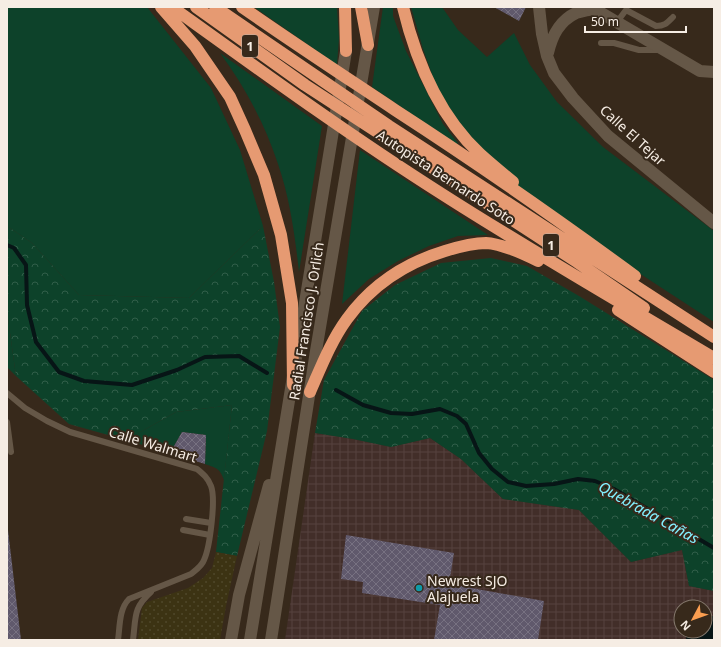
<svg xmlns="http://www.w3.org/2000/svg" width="721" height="647" viewBox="0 0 721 647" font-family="'Noto Sans',sans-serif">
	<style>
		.industrial { fill: url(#industrial-grid) }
		.green { fill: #0d422a }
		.forest { fill: url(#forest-crowns) }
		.sand { fill: url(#sand-dots) }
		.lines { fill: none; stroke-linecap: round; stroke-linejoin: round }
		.stream { stroke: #071516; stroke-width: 4 }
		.river { stroke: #071516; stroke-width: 24 }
		.building { fill: url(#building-cross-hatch) }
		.lane { stroke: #655747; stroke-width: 6 }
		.street { stroke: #655747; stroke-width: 12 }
		.secondary { stroke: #655747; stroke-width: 12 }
		.highway { stroke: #e69a72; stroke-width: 12 }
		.culture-dot { fill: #0f9aa8; stroke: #37291b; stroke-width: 1.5 }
		.labels { text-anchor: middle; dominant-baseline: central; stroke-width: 4; stroke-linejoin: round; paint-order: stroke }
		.shield { fill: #37291b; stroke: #bdb2a8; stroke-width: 1 }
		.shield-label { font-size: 13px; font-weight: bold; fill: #f6ede4 }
		.street-label { font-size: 14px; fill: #f6ede4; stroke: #37291b }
		.poi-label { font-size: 14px; fill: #f6ede4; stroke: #37291b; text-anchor: start }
		.water-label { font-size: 15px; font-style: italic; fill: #83f1ff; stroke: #37291b }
	</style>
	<defs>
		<pattern id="industrial-grid" width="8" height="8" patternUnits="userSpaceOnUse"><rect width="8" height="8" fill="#422e29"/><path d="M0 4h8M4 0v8" fill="none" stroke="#55423e"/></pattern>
		<pattern id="forest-crowns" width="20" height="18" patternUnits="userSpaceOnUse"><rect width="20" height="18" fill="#0d422a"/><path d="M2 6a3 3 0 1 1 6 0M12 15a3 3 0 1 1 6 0" fill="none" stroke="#315e49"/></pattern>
		<pattern id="sand-dots" width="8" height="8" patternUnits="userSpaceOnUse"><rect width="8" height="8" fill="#3c3313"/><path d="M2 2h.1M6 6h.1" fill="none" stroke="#4f472a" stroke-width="1.8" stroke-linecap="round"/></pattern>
		<pattern id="building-cross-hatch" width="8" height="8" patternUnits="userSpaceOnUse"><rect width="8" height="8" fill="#60596c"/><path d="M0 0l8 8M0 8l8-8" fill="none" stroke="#777181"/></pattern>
	</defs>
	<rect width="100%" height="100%" fill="#37291b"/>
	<path class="industrial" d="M315 433 353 439 391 447 430 438 461 459 503 499 579 510 631 562 682 550 689 586 714 591V615L705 623V607H681V631H696L686 640H285Z"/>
	<path class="green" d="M7 7H147L211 88 240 150 263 226 189 298 79 295 32 243 7 226Z
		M254 7H337L339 38 337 65Z
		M383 7H393V16L406 51 443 124 458 143 457 145 372 87Z
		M411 7H442L458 30 487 57 514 33 530 65 557 102 603 147 714 231V322L547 213 500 173 470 138 439 94 423 49Z
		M220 53 322 126 299 272C295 236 290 199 278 164 265 124 245 87 220 53Z
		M360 150 488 235 458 236 429 246 398 261 369 279 342 304Z
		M7 311 16 376 7 367Z
		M232 405 224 480C220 468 216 468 205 464L206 435 182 432 170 453 126 440 176 412Z"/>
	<path class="forest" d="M7 226 32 243 79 295 189 298 263 226 274 282 280 327 267 431 237 556 216 552 232 405 176 412 126 440 69 424 16 376 7 311Z
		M491 258 527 266 579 296 714 380V591L689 586 682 550 631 562 579 510 503 499 461 459 430 438 391 447 353 439 315 433 324 380 362 311 395 285 441 263Z
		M714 615V640H686L696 631H705V623Z"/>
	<path class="sand" d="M216 552 237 556 226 606 220 640H138L142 608 147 602 188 588 203 578 212 568Z"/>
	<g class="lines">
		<path class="stream" d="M7 245 14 248 26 265 27 305 36 342 59 372 84 381 132 385 177 370 205 357 239 356 267 373
			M336 390 363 405 391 413 412 414 440 409 457 416 466 424 479 453 492 469 508 482 526 486 554 484 578 479 595 481 614 489 714 548"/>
		<path class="river" d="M698 640 714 628"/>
	</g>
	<path class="building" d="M494 7H526L519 21Z
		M182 432 206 435 205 464 170 453Z
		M7 530H8L21 640H7Z
		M346 535 454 553 449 584 544 601 538 640H434L440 605 362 593 363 582 341 579Z"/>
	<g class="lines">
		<path class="lane" d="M617 22 626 10 656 26C665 26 667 23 673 17
			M601 43H614L639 50H659
			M7 393 25 408 47 421 70 432 197 469C203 474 208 478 211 486 216 499 210 547 204 560 202 566 196 570 191 574L129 599C119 609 120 626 118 640
			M7 422 11 452
			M186 519 211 523
			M183 530 210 535
			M133 640C136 617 133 608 151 592"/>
		<path class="street" d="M539 7 542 34 547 56 554 73 573 98 608 136 714 223
			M548 53C552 36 559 21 576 13 581 11 589 10 595 9"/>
		<path class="secondary" d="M591 7 700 71 714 72
			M231 640 239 595 269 485
			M250 640 346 51
			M271 640 316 351 374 7"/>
		<path class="highway" d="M161 7 195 46 230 97 245 130 264 175 281 235 292 303 293 385
			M172 7C261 71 349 135 442 194 531 251 623 304 714 358
			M196 7 305 85 577 262 644 308
			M215 7 389 126 714 337
			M242 7C292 42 344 76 395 110 477 163 557 219 635 276
			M345 7 346 51
			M361 7 368 45
			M403 7C416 61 438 115 480 154 491 164 502 173 513 182
			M618 310 714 372
			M310 392C321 367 331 341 347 319 371 286 405 263 445 251 458 247 472 243 486 243 502 244 524 254 538 261"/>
	</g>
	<circle class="culture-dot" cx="419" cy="588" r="4"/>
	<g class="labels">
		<g class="shield">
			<rect x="242" y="35" width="16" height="22" rx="3"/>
			<rect x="543" y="234" width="16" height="22" rx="3"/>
		</g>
		<g class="shield-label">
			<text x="250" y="46">1</text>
			<text x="551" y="245">1</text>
		</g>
		<g class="street-label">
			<text transform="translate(633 135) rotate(42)">Calle El Tejar</text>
			<text transform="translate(446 177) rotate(33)">Autopista Bernardo Soto</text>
			<text transform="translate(306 321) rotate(-81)">Radial Francisco J. Orlich</text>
			<text transform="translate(153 444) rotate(17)">Calle Walmart</text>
		</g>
		<g class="poi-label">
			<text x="427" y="580">Newrest SJO<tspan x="427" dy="16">Alajuela</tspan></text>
		</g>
		<g class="water-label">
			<text transform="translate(649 512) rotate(29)">Quebrada Cañas</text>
		</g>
	</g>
	<rect width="721" height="647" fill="none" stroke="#f6ede4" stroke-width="16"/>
	<g transform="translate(693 619) rotate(229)"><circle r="19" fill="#37291b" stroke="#83776b"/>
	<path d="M0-3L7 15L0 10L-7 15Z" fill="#fb9e50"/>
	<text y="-6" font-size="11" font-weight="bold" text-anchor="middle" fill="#f6ede4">N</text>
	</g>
	<path d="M585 26v6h101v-6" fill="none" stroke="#f6ede4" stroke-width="2"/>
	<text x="591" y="26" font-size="12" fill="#f6ede4" stroke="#37291b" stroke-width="3" paint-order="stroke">50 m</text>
</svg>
